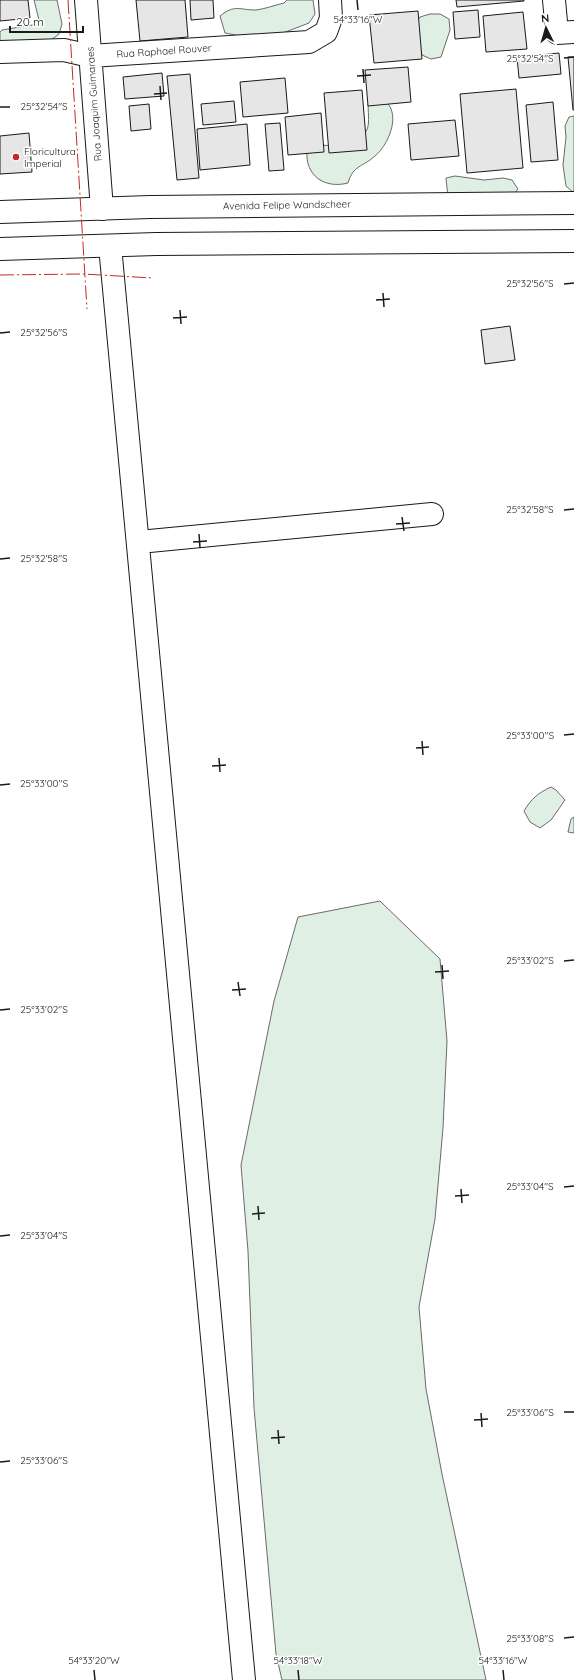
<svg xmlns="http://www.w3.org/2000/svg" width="574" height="1680" viewBox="0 0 574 1680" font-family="Quicksand,sans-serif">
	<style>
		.green { fill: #e0efe3; stroke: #6a6a6a }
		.building { fill: #e6e6e6; stroke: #1a1a1a }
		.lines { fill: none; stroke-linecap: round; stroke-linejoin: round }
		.minor-casing { stroke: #1a1a1a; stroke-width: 24 }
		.major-casing { stroke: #1a1a1a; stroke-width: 24 }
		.minor { stroke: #fff; stroke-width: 22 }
		.major { stroke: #fff; stroke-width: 22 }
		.power { stroke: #c62828; stroke-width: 1; stroke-dasharray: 14 3 2 3; stroke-linecap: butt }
		.ticks { fill: none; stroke: #1a1a1a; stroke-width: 1.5 }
		.poi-dot { fill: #c62828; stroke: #fff; stroke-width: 1.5 }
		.labels { text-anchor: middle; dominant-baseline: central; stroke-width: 3; stroke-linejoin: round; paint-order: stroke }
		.street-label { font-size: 10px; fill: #1a1a1a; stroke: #fff }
		.poi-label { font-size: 10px; fill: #1a1a1a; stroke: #fff; text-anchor: start }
		.ticks-label { font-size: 10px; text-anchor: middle; fill: #1a1a1a; stroke: #fff; stroke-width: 3; stroke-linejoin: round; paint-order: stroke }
	</style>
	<rect width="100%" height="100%" fill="#fff"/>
	<path class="green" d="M34 0H57L62 24 59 34 51 40 0 48V32L2 30 32 25 39 20Z
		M287 0H313L315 14 309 23 278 35 246 37 225 33 220 16C235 4 239 10 256 10 265 9 275 5 284 3Z
		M430 14H440L449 19 450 30 441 57 431 59 422 55 415 25 420 17Z
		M386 101C387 103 390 106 391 109 397 123 387 146 375 156 363 167 353 165 348 183 325 189 305 176 307 151L321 145 350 147C371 130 369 130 368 104Z
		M574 116V193L566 186 563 165 566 137 565 126 569 117Z
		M455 176 484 180 503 178 512 180 518 189 511 198H448L446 178Z
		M551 787 556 790 565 800 551 820 540 828 530 822 524 811C531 799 538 793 551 787Z
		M574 817V833L568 832 571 819Z
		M380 901 440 959 447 1041 443 1128 435 1219 419 1307 426 1389 442 1474 486 1680H282L276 1654 254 1408 248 1251 241 1165 274 1001 298 917Z"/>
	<path class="building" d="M0 0H28L30 18 0 21Z
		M136 0H185L188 37 140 41Z
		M190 0H213L214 18 191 20Z
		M456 0H524V1L457 7Z
		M478 10 480 37 455 39 453 12Z
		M418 11 422 59 374 63 369 15Z
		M523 12 527 49 486 52 483 16Z
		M559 53 561 74 519 78 517 57Z
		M568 57H574V110H573Z
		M408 67 411 102 368 106 365 70Z
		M162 73 164 96 125 99 123 77Z
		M190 74 199 178 177 180 167 76Z
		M285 78 288 113 243 117 240 82Z
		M516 89 523 168 467 173 460 94Z
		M362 90 367 150 329 153 324 93Z
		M234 101 236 122 203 125 201 104Z
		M553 102 558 160 531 162 526 105Z
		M149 104 151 129 131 131 129 106Z
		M321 113 324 152 288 155 285 117Z
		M455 120 459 156 411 160 408 124Z
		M280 123 284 170 269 171 265 124Z
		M247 124 250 165 200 170 197 129Z
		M29 133 32 172 0 174V136Z
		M510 326 515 360 485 364 481 330Z"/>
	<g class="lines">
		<g class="minor-casing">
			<path id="minor" d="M86 0 102 209
				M554 0 557 33 574 32
				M0 52 64 50 90 56 309 42 326 32 331 18 330 0
				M110 246 244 1680
				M139 542 432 514"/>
		</g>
		<g class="major-casing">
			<path id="major" d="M0 212 150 207 574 203
				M0 249 156 244 574 241"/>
		</g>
		<use href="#minor" class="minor"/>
		<use href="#major" class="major"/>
		<path class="power" d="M68 0 87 309
			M0 275 83 274 153 278"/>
	</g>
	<path class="ticks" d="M357 0 358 10M564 58 574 57M363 69 364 83M357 76 371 75M160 86 161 100M154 94 167 93M0 107H10M564 284 574 283M383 293 384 307M376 300 390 299M180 310 181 324M173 318 187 317M0 333 10 332M564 510 574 509M402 517 404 531M396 524 410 523M199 534 200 548M193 542 207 541M0 559 10 558M564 735 574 734M422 741 423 755M416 748 429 747M219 758 220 772M212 766 226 765M0 785 10 784M564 961 574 960M442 965 443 979M435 972 449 971M238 982 240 996M232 990 246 989M0 1010 10 1009M564 1187 574 1186M461 1189 462 1203M455 1196 469 1195M258 1206 259 1220M252 1214 265 1213M0 1236 10 1235M564 1412H574M481 1413 482 1427M474 1420 488 1419M278 1430 279 1444M271 1438 285 1437M0 1462 10 1461M564 1638 574 1637M94 1670 95 1680M298 1670 299 1680M503 1670 504 1680"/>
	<circle class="poi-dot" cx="16" cy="157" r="4"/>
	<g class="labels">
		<g class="street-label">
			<text transform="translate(164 51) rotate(-4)">Rua Raphael Rouver</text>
			<text transform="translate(94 104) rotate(-94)">Rua Joaquim Guimaraes</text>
			<text transform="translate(287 205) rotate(-1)">Avenida Felipe Wandscheer</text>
		</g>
		<g class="poi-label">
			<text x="24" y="151">Floricultura<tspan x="24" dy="12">Imperial</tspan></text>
		</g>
	</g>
	<g class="ticks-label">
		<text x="358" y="23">54°33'16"W</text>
		<text x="530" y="62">25°32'54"S</text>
		<text x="44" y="110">25°32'54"S</text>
		<text x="530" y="287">25°32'56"S</text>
		<text x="44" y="336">25°32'56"S</text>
		<text x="530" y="513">25°32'58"S</text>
		<text x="44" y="562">25°32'58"S</text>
		<text x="530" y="739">25°33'00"S</text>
		<text x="44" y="787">25°33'00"S</text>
		<text x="530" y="964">25°33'02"S</text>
		<text x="44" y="1013">25°33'02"S</text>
		<text x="530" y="1190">25°33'04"S</text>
		<text x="44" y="1239">25°33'04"S</text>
		<text x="530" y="1416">25°33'06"S</text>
		<text x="44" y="1464">25°33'06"S</text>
		<text x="530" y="1642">25°33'08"S</text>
		<text x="94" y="1664">54°33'20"W</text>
		<text x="298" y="1664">54°33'18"W</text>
		<text x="503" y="1664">54°33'16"W</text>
	</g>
	<g transform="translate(546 28) rotate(355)" stroke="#ffffff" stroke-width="3" paint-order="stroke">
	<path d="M0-3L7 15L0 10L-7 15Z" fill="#1a1a1a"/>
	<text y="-6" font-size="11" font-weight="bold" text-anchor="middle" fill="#1a1a1a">N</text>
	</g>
	<path d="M10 26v6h73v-6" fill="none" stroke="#1a1a1a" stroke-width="2"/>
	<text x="16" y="26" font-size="12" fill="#1a1a1a" stroke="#ffffff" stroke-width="3" paint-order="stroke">20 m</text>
</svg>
